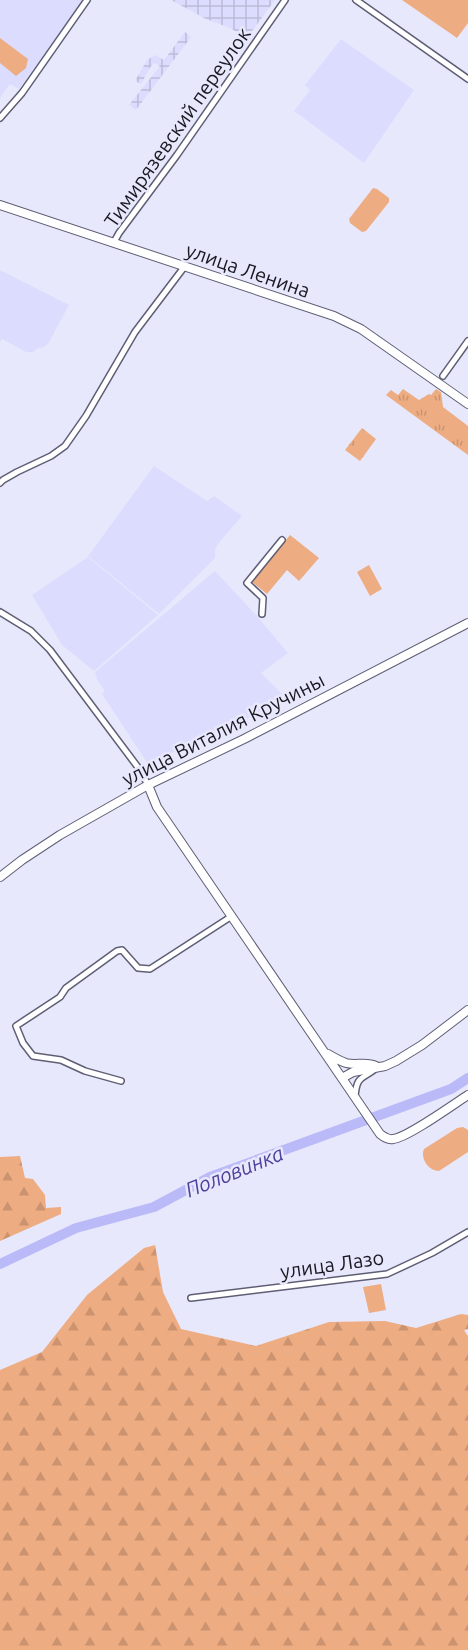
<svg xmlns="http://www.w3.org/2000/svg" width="468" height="1650" viewBox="0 0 468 1650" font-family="Ubuntu,sans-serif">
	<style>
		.built { fill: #dcdcfe }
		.industrial { fill: url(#industrial-grid) }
		.green { fill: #edac81 }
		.forest { fill: url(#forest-firs) }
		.park { fill: url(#park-tufts) }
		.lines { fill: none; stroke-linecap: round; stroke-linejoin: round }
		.river { stroke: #bbbaf9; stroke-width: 10 }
		.street-casing { stroke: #5e5e74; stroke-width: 8 }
		.secondary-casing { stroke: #5e5e74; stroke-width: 10 }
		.primary-casing { stroke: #5e5e74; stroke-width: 10 }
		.street { stroke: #fff; stroke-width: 5 }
		.secondary { stroke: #fff; stroke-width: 8 }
		.primary { stroke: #fff; stroke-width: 8 }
		.labels { text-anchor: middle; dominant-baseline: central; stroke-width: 5; stroke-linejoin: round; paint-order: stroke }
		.street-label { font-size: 20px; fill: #191922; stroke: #e8e8fd }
		.water-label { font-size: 21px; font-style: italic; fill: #4e419a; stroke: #e8e8fd }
	</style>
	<defs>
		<pattern id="industrial-grid" width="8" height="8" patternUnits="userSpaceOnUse" patternTransform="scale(1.5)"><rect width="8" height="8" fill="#dcdcfe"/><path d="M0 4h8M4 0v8" fill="none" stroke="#bcbcd9"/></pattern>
		<pattern id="forest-firs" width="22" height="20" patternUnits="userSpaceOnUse" patternTransform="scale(1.5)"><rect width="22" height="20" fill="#edac81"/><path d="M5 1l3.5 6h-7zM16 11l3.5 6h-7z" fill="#cb936f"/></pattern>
		<pattern id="park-tufts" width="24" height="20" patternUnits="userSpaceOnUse" patternTransform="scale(1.5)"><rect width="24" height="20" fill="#edac81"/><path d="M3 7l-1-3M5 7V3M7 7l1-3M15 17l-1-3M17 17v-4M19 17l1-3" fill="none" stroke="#cb936f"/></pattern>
	</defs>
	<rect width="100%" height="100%" fill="#e8e8fd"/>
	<path class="built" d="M0 0H83L19 89 10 84 0 98Z
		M341 39 414 90 364 163 294 111 310 90 305 85Z
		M0 270 69 305 48 344 42 348H38L33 352H26L2 339 0 342Z
		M154 466 207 501 214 496 242 516 218 544 215 550V558L159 614 88 556Z
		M88 557 158 615 94 671 62 645 32 595Z
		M215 571 257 616 288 653 261 673 285 697 243 721 214 733 148 764 102 694 105 691 97 680 95 672Z"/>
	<path class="industrial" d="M171 0H275L247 38 230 28 206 19Z
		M185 32 191 37 136 110 129 105 160 66 154 63 151 66 141 84 135 81 147 60 155 55 164 60Z"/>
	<path class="green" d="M402 0H468V23L457 38Z
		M0 38 28 59 26 68 16 76 0 63Z
		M373 188 377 189 389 198V202L366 231 362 232 350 223 349 219Z
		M290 535 319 558 299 581 287 570 267 594 252 582Z
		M369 565 382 589 370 596 357 572Z
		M463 1127 468 1130V1152L439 1171C428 1171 420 1158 424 1149L457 1128Z
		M381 1284 386 1310 369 1313 363 1287Z"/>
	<path class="forest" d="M20 1156 25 1178 33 1179 45 1195 46 1208 61 1207V1214L0 1241V1157Z
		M155 1245 163 1292 181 1329 256 1346 329 1322 385 1321 416 1328 461 1314 468 1315V1329L464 1330 468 1336V1650H0V1370L42 1352 87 1295 144 1248Z"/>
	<path class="park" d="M403 389 419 400 429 394 431 395 436 389 441 392 443 407 468 426V455L386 395 391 390 398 395Z
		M362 428 376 439 360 461 345 450Z"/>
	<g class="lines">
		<path class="river" d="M0 1264 76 1228 154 1207 210 1177 451 1089 468 1078"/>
		<g class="street-casing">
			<path id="street" d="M356 0 468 79
				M0 118 22 93 87 0
				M114 242 119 233 177 155 285 0
				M443 376 468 341
				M0 483 3 480 17 472 51 456 65 446 86 416 135 332 185 266
				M0 612 31 631 50 650 140 770 148 785
				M262 614 263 598 247 583 282 540
				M121 1081 85 1071 61 1060 33 1056 23 1043 16 1026 60 997 66 988 117 951 122 950 138 968 150 969 232 916
				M355 1096C357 1076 361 1080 375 1069
				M191 1298 387 1274 432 1253 468 1232"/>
		</g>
		<g class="secondary-casing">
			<path id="secondary" d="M148 785 157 807 380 1134C384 1137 388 1140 393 1139 407 1138 454 1104 468 1095
				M0 877 22 860 60 835 148 785 244 739 468 623
				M328 1054C333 1057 340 1061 346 1063 356 1066 366 1061 376 1066
				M342 1078 353 1072 385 1066 396 1061 422 1045 468 1010"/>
		</g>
		<g class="primary-casing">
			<path id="primary" d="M0 205 334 316 361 329 468 404"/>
		</g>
		<use href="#street" class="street"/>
		<use href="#secondary" class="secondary"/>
		<use href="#primary" class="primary"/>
	</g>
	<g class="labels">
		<g class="street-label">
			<text transform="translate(177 127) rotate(-55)">Тимирязевский переулок</text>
			<text transform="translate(248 270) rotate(19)">улица Ленина</text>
			<text transform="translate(223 729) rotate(-27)">улица Виталия Кручины</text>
			<text transform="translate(332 1264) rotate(-8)">улица Лазо</text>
		</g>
		<g class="water-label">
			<text transform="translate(234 1171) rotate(-22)">Половинка</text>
		</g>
	</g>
</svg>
